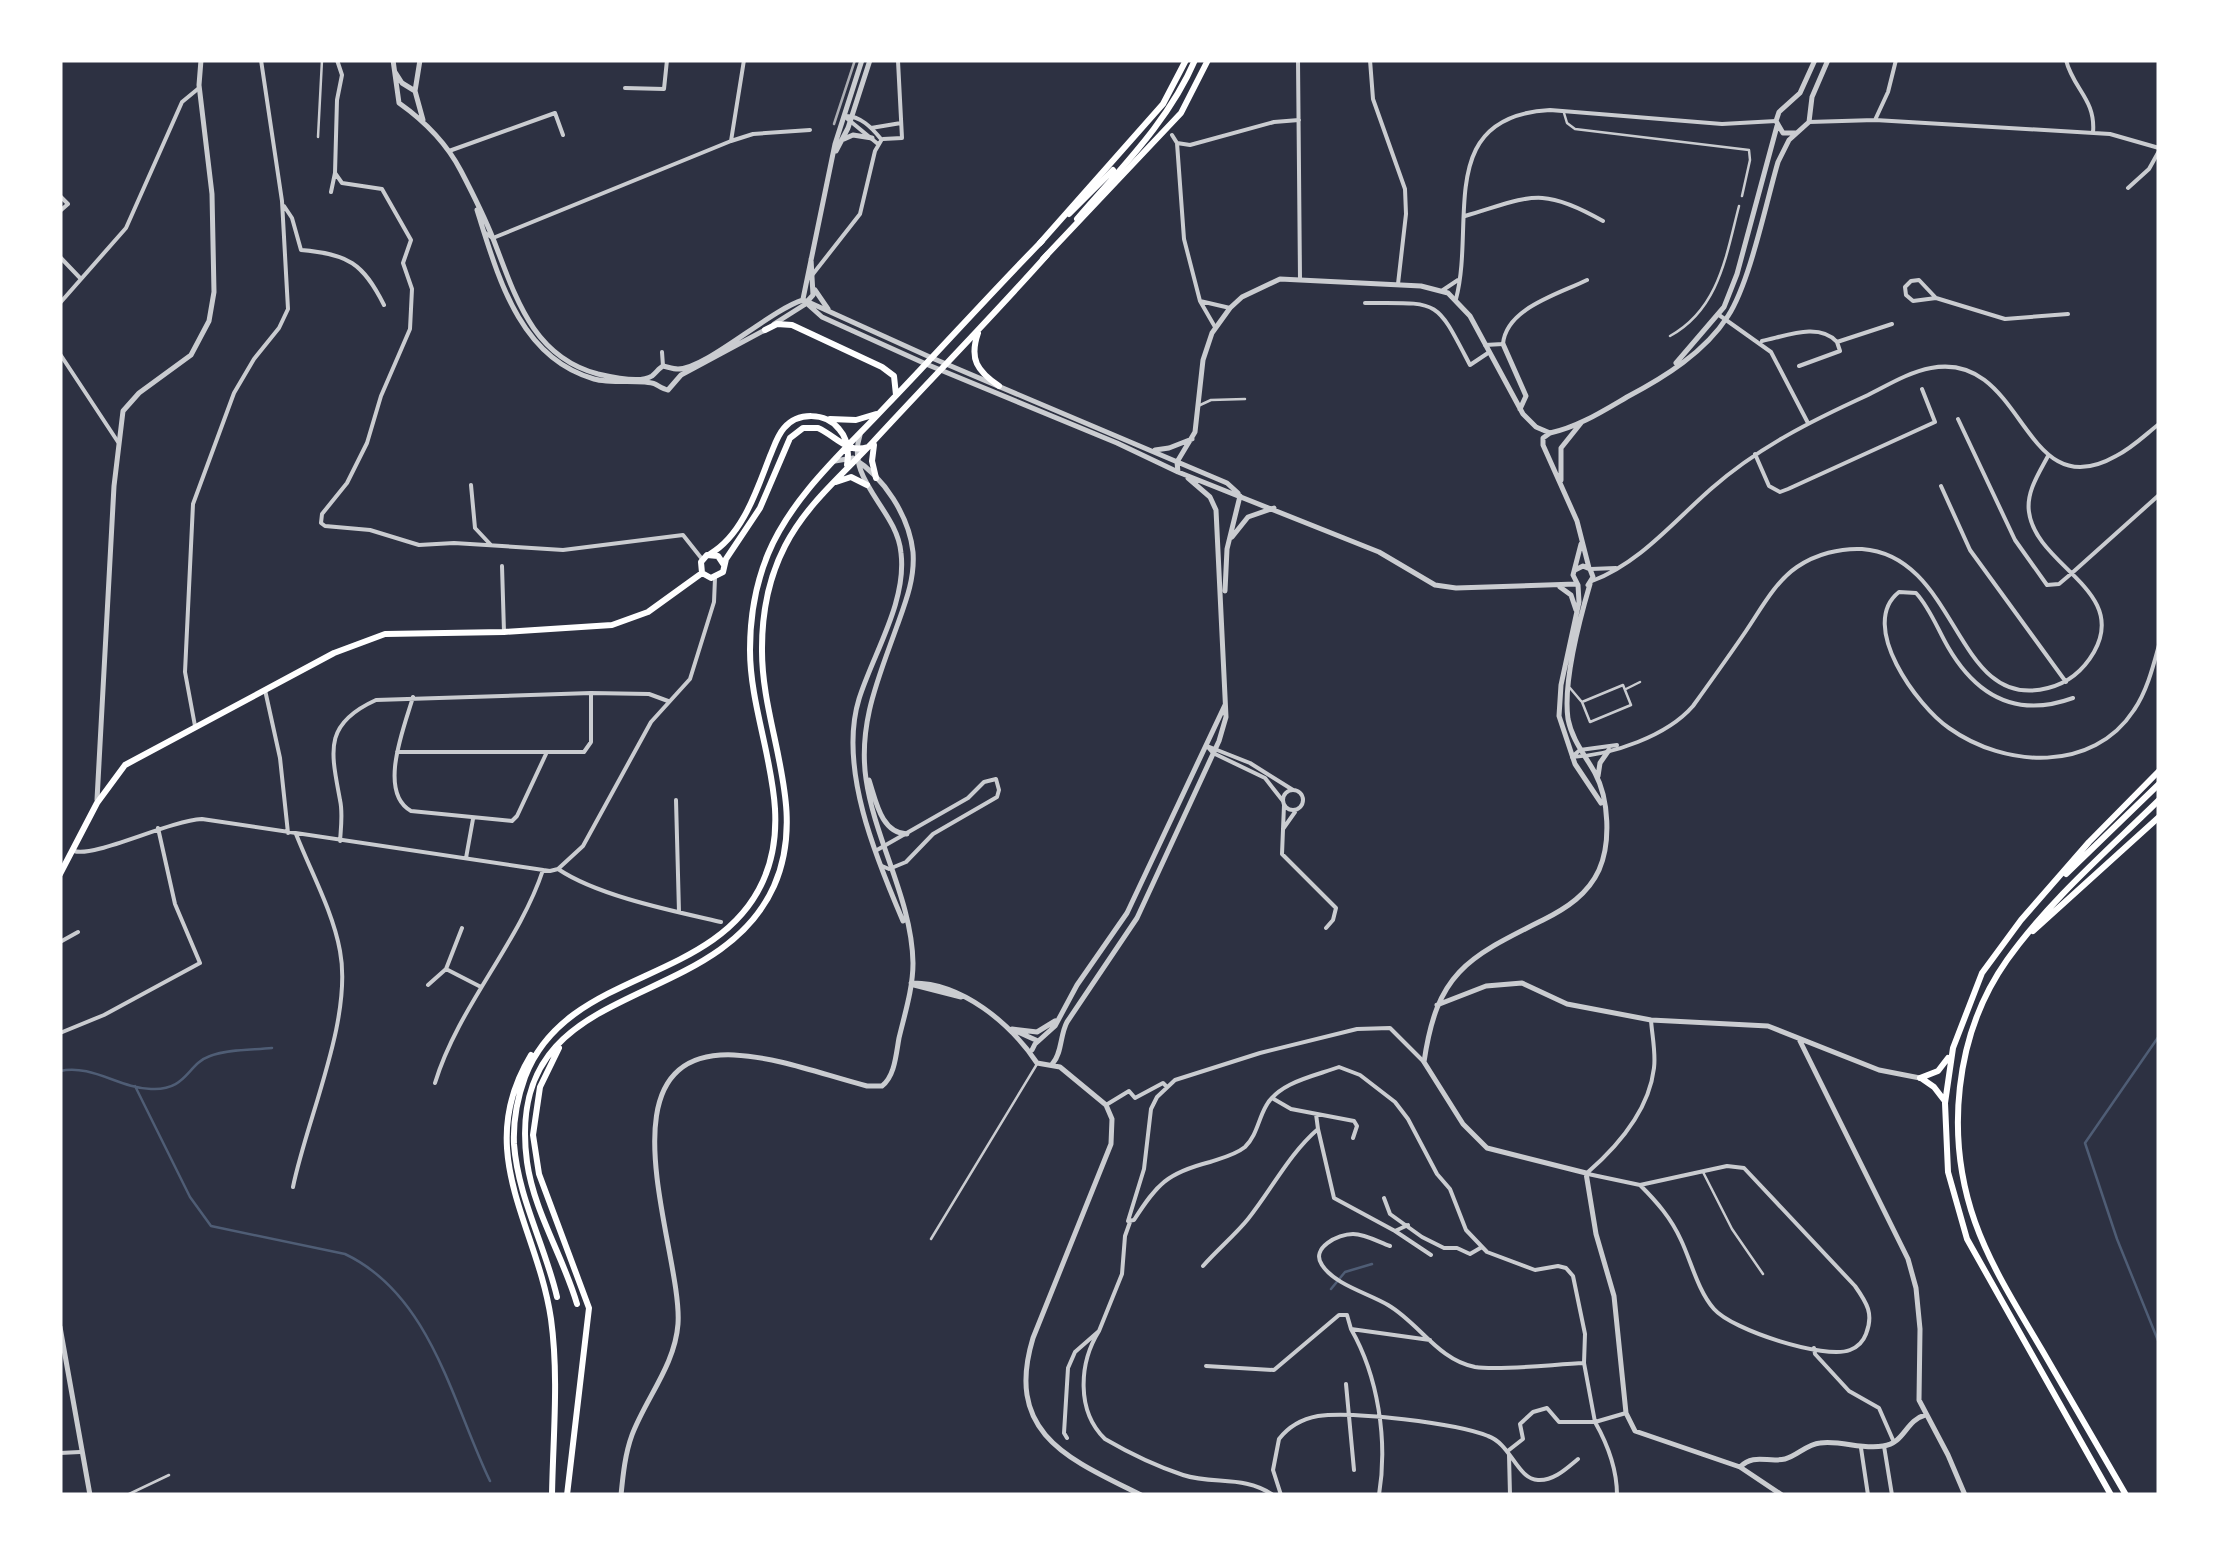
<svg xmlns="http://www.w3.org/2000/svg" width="2219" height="1555" viewBox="0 0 2219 1555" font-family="'Public Sans',sans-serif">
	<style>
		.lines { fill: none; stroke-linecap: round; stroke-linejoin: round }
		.stream { stroke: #4f5d75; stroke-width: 2.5 }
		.service { stroke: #caccd0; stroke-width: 2.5 }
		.pedestrian { stroke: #caccd0; stroke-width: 2.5 }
		.minor { stroke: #caccd0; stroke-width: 4 }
		.tertiary { stroke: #caccd0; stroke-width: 5 }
		.secondary { stroke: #fff; stroke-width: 6 }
		.trunk { stroke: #fff; stroke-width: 6 }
		.tram { stroke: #abadb3; stroke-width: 2.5 }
	</style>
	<rect width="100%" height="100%" fill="#2d3142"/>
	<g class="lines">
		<path class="stream" d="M2159 1036 2085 1143 2117 1239 2159 1343
			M60 1071C92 1064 119 1088 151 1089 187 1091 187 1064 210 1056 228 1049 253 1050 272 1048
			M135 1086 190 1197 211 1226 345 1254C431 1295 452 1402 490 1481
			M1331 1289 1345 1272 1372 1264"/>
		<path class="service" d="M1564 113 1567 123 1575 129 1749 150 1750 160 1742 196
			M318 137 322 60
			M1670 336C1719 309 1726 256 1739 206
			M1198 406 1211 400 1245 399
			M931 1239 1037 1064
			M127 1495 169 1475"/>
		<path class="pedestrian" d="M1623 685 1631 705 1590 722 1582 702Z
			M1570 688 1581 701
			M1626 689 1640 682
			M1703 1172 1732 1229 1763 1274"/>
		<path class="minor" d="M337 60 342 75 337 100 335 173 342 183 382 189 411 240 403 263 412 289 410 329 381 396 367 443 347 483 322 514 321 523 325 526 370 530 419 545 454 543 563 550 683 535 702 559
			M1298 60 1300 279
			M1370 60 1373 99 1405 189 1406 214 1398 284
			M2066 60C2073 89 2096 99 2093 133
			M625 88 664 89 667 60
			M844 116C860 115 872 128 881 139
			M844 116 878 144
			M1875 120 1888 92 1896 60
			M1809 122 1875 120 2110 134 2159 148
			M871 128 901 123
			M1172 135 1177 143 1184 239 1200 301 1215 327
			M883 139 902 138 898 61
			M731 141 753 134 810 130
			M1177 143 1190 145 1274 122 1299 120
			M449 151 555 113 563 135
			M2128 188 2149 169 2159 151
			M331 192 335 173
			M60 196 68 204 60 211
			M284 206 292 218 301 250C348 254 363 263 384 305
			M1465 216C1530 197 1540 185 1603 221
			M485 233 493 238 731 141 744 60
			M60 257 81 279
			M813 274 860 214 875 151 882 139
			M1443 290 1458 280
			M1936 298 1919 280 1911 281 1905 287 1906 295 1913 301 1936 298 2005 319 2068 314
			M1456 299C1476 223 1434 116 1550 110L1722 124 1776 121
			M1200 301 1230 308
			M60 303 126 228 182 102 199 88
			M1365 303C1441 303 1435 298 1470 365L1488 353
			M1719 315 1771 352 1808 423
			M1762 341C1786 336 1819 322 1837 342
			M1485 345 1503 344C1506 308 1559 294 1587 280
			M662 352 663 366
			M60 354 118 442
			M1799 366 1840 351 1837 342 1892 324
			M1958 419 2015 540 2047 585 2059 584 2072 573 2159 495
			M1755 454 1769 486 1780 492 1788 489 1935 422 1922 389
			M471 485 475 528 490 544
			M1941 486 1970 550 2066 682
			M502 566 504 632
			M1591 569 1616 568
			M1592 581C1640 563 1674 521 1712 488 1759 447 1811 421 1868 395 1888 385 1909 372 1931 368 2026 350 2021 510 2116 456 2132 448 2145 435 2159 424
			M265 690 280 758 288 833
			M413 697C405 725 377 792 411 811L512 821 517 816 546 754
			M2073 698C2018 718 1977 697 1948 647 1938 630 1930 608 1916 593L1899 592C1857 625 1918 707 1949 728 2005 768 2093 773 2134 710 2147 691 2153 667 2159 645
			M195 726 185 672 193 504 234 393 254 359 279 328 288 309 282 201 261 60
			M1207 746 1250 763 1293 790
			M1207 746 1213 753 1265 778 1283 801
			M397 752H584L591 742V693
			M1574 755 1580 750 1617 745
			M1572 757C1612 755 1667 736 1693 706 1711 681 1729 656 1746 631 1761 609 1775 582 1797 567 1816 554 1840 548 1862 549 1960 556 1954 713 2048 688 2068 683 2083 671 2094 652 2129 590 2036 566 2029 512 2026 492 2039 473 2048 456
			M1283 800a10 10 0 1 1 20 0a10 10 0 1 1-20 0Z
			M676 800 679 912
			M1284 805 1282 854 1336 908 1333 920 1326 928
			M1283 829 1295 812
			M340 841C341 827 343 813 340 800 331 751 323 724 376 700L591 693 649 694 668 701
			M877 850 968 798 984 782 996 779 999 790 997 797 933 834 906 862 889 869 882 866
			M74 851C94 858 168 821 202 819L550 871 558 869C598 896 673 911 721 922
			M466 858 473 819
			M558 869 583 846 651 722 690 679 714 602 715 578
			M60 942 78 932
			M446 969 481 987
			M428 985 446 969 462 928
			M60 1033 104 1015 200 963 175 904 158 828
			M1424 1062 1390 1028 1357 1029 1260 1053 1175 1080 1157 1097 1151 1109 1144 1169 1128 1221 1134 1220C1157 1184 1167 1173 1210 1162 1222 1158 1235 1155 1245 1147 1257 1135 1258 1120 1266 1106 1279 1082 1315 1076 1339 1067L1360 1075 1395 1102 1408 1119 1437 1174 1450 1189 1466 1230 1487 1252 1535 1270 1558 1266 1566 1268 1573 1276 1585 1334 1584 1363 1595 1422 1626 1413
			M435 1083C458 1007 519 943 543 870
			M1272 1098 1291 1109 1354 1121 1357 1126 1353 1138
			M1106 1105 1129 1091 1135 1098 1163 1083 1167 1087
			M1318 1129 1334 1198 1395 1231 1408 1225
			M1587 1173C1617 1147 1649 1110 1654 1068 1656 1053 1652 1035 1651 1020
			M1588 1174 1640 1185 1727 1166 1744 1168 1855 1286C1867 1303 1874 1314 1866 1334 1863 1342 1858 1347 1850 1350 1825 1360 1732 1330 1714 1309 1698 1291 1691 1261 1681 1240 1671 1218 1657 1202 1640 1185
			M293 1187C307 1118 353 1019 340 951 333 912 311 872 296 834
			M1384 1198 1390 1214 1422 1237 1444 1248H1457L1470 1254 1482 1247
			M1395 1231 1431 1255
			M1390 1246C1379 1242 1365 1234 1353 1234 1338 1234 1310 1248 1322 1265 1335 1285 1368 1293 1388 1305 1419 1323 1438 1360 1475 1367 1501 1371 1556 1364 1584 1363
			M1203 1266C1217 1250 1236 1234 1248 1219 1272 1189 1289 1154 1318 1129L1316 1114
			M1351 1329C1378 1376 1388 1440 1379 1495
			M1099 1331C1079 1363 1076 1411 1105 1439 1129 1453 1156 1466 1183 1475 1214 1485 1244 1475 1273 1495
			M1814 1348 1815 1354 1849 1391 1879 1408 1893 1440
			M1206 1366 1274 1370 1339 1315H1347L1351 1329 1430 1340
			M1346 1384 1354 1470
			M1067 1438 1064 1433 1068 1368 1075 1352 1099 1331 1122 1274 1125 1236 1130 1222
			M1884 1446 1892 1495
			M1861 1448 1868 1495
			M1509 1450 1523 1439 1520 1424 1533 1412 1547 1408 1559 1422H1595C1608 1445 1617 1468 1617 1495
			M60 1453 80 1452
			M1509 1455 1510 1495
			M1281 1495 1273 1470 1279 1439C1289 1426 1302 1419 1318 1416 1352 1411 1456 1423 1488 1436 1511 1444 1517 1479 1538 1480 1554 1481 1567 1468 1578 1459"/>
		<path class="tertiary" d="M393 60 399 103C423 120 447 144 461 171 473 194 485 218 494 241 516 298 533 357 598 374 611 377 640 384 652 376 656 373 659 368 663 366 668 367 673 369 678 369 706 369 770 310 803 300
			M420 60 415 91 423 120
			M395 72 402 83 415 91
			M1796 133H1783L1776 121 1779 112 1800 93 1815 60
			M844 139 853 135 872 138
			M836 151 848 128 870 60
			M477 210C498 276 519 358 594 379 611 384 644 379 655 384 659 386 663 389 668 390L681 375 765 330
			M815 290 828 309
			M803 299 835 144 862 60
			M803 300 822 317 926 364 1117 443 1178 472 1379 552 1435 585 1456 588 1576 584
			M806 301 932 358 1227 483 1238 493
			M774 324 804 305 813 295 811 259
			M1503 344 1526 396 1520 409
			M1676 363 1724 307 1737 274 1777 126
			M1550 433 1543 438V445L1577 521 1589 568
			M860 435C845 481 897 509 901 553 907 602 873 654 859 699 838 767 876 858 903 921
			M1155 450 1169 448 1192 439
			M1178 472 1177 462 1195 432 1203 360 1212 333 1230 308 1242 297 1280 279 1421 286 1448 293 1470 316 1523 414 1536 427 1550 433C1578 427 1603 411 1627 397 1665 377 1705 352 1728 316 1750 282 1766 203 1778 162L1789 140 1809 122 1812 97 1828 60
			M1561 480V448L1581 423
			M1232 537 1248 517 1274 508
			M1575 570 1583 566 1590 569 1593 577 1588 585
			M1590 584C1580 618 1563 683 1568 719 1572 740 1585 755 1595 773 1609 799 1611 843 1599 870 1588 894 1567 908 1543 920 1467 958 1437 972 1424 1062L1463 1124 1487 1148 1586 1173 1596 1234 1614 1296 1626 1413 1635 1431 1740 1467 1782 1495
			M1578 585 1579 602 1561 685 1559 716 1575 764 1601 803
			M1578 585 1573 575 1581 544
			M1560 587 1571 595 1576 610
			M1225 591 1227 549 1240 496
			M1598 776 1600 763 1609 750
			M869 780C876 801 881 833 907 834
			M97 800 114 486 123 411 139 393 191 355 209 321 214 292 212 194 199 85 201 60
			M911 983C962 982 1011 1024 1037 1063L1060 1067 1106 1105 1112 1119 1111 1144 1033 1338C1004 1434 1069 1459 1141 1495
			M914 985 961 997
			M1437 1005 1486 986 1522 983 1567 1004 1651 1020 1768 1026 1879 1070 1920 1078
			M1012 1029 1037 1032 1055 1021
			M1018 1032 1038 1041
			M1800 1041 1908 1259 1916 1288 1920 1329 1919 1400 1948 1455 1965 1495
			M1032 1050 1035 1044 1055 1026 1077 985 1127 913 1225 705
			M1053 1063C1062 1053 1060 1035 1067 1022L1137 918 1219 741 1226 717 1216 510 1210 497 1188 478
			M60 1327 90 1495
			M1740 1467C1754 1453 1768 1463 1785 1459 1797 1456 1807 1444 1820 1443 1841 1440 1862 1450 1883 1446 1905 1443 1905 1421 1925 1415
			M621 1495C623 1475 625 1454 632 1435 646 1398 675 1365 678 1324 683 1252 594 1049 734 1055 778 1057 824 1075 867 1086H882C895 1076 896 1054 899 1038 905 1013 913 988 913 963 912 900 875 841 866 779 858 723 879 677 897 626 906 601 915 578 913 552 909 516 884 477 853 458L835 461"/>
		<path class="secondary" d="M1069 214 1113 170
			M1077 219C1120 169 1169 121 1195 60
			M765 330 777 324 792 325 882 367 894 376 896 395
			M978 333C969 359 977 371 999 386
			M830 419 856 420 876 414
			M874 445 872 461 876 478
			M836 482 851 477 867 485
			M710 554C743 535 757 489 770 456 774 447 777 436 784 428 798 412 825 412 839 429 848 439 849 453 847 465
			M702 573 711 578 723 572 726 559 760 508 790 438 803 428H818C836 436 847 454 868 447
			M702 573 701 562 707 555 718 556 724 565
			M60 874 97 803 125 765 334 653 385 634 504 632 612 625 648 612 702 573
			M559 1048 540 1087 533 1135 539 1174 589 1308 567 1495
			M531 1055C472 1152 537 1224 551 1319 559 1377 553 1437 552 1495
			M557 1297C545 1245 518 1198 514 1144 513 1121 517 1099 525 1077 566 968 716 986 763 881 797 806 750 727 750 650 750 618 756 583 768 554 792 496 845 450 886 406 939 351 989 295 1042 241
			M577 1304C563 1256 534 1212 527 1162 502 973 715 1018 774 886 809 807 761 729 762 648 762 614 769 577 785 546 806 505 841 476 872 443 930 380 990 319 1047 255"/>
		<path class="trunk" d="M1040 243 1163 104 1186 60
			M1043 259 1181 113 1208 60
			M2066 874 2159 784
			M2033 931 2159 817
			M1920 1078 1938 1071 1948 1058
			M1921 1078 1934 1087 1944 1100
			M2111 1495 1967 1239 1948 1172 1945 1103 1953 1048 1982 973 2021 920 2089 842 2159 771
			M2126 1495C2098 1447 2070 1398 2042 1350 2018 1309 1991 1267 1975 1222 1945 1137 1954 1035 2007 960 2050 900 2107 851 2159 800"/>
		<path class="tram" d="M834 124 855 60"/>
	</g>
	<rect width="2219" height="1555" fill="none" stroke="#ffffff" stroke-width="125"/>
</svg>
